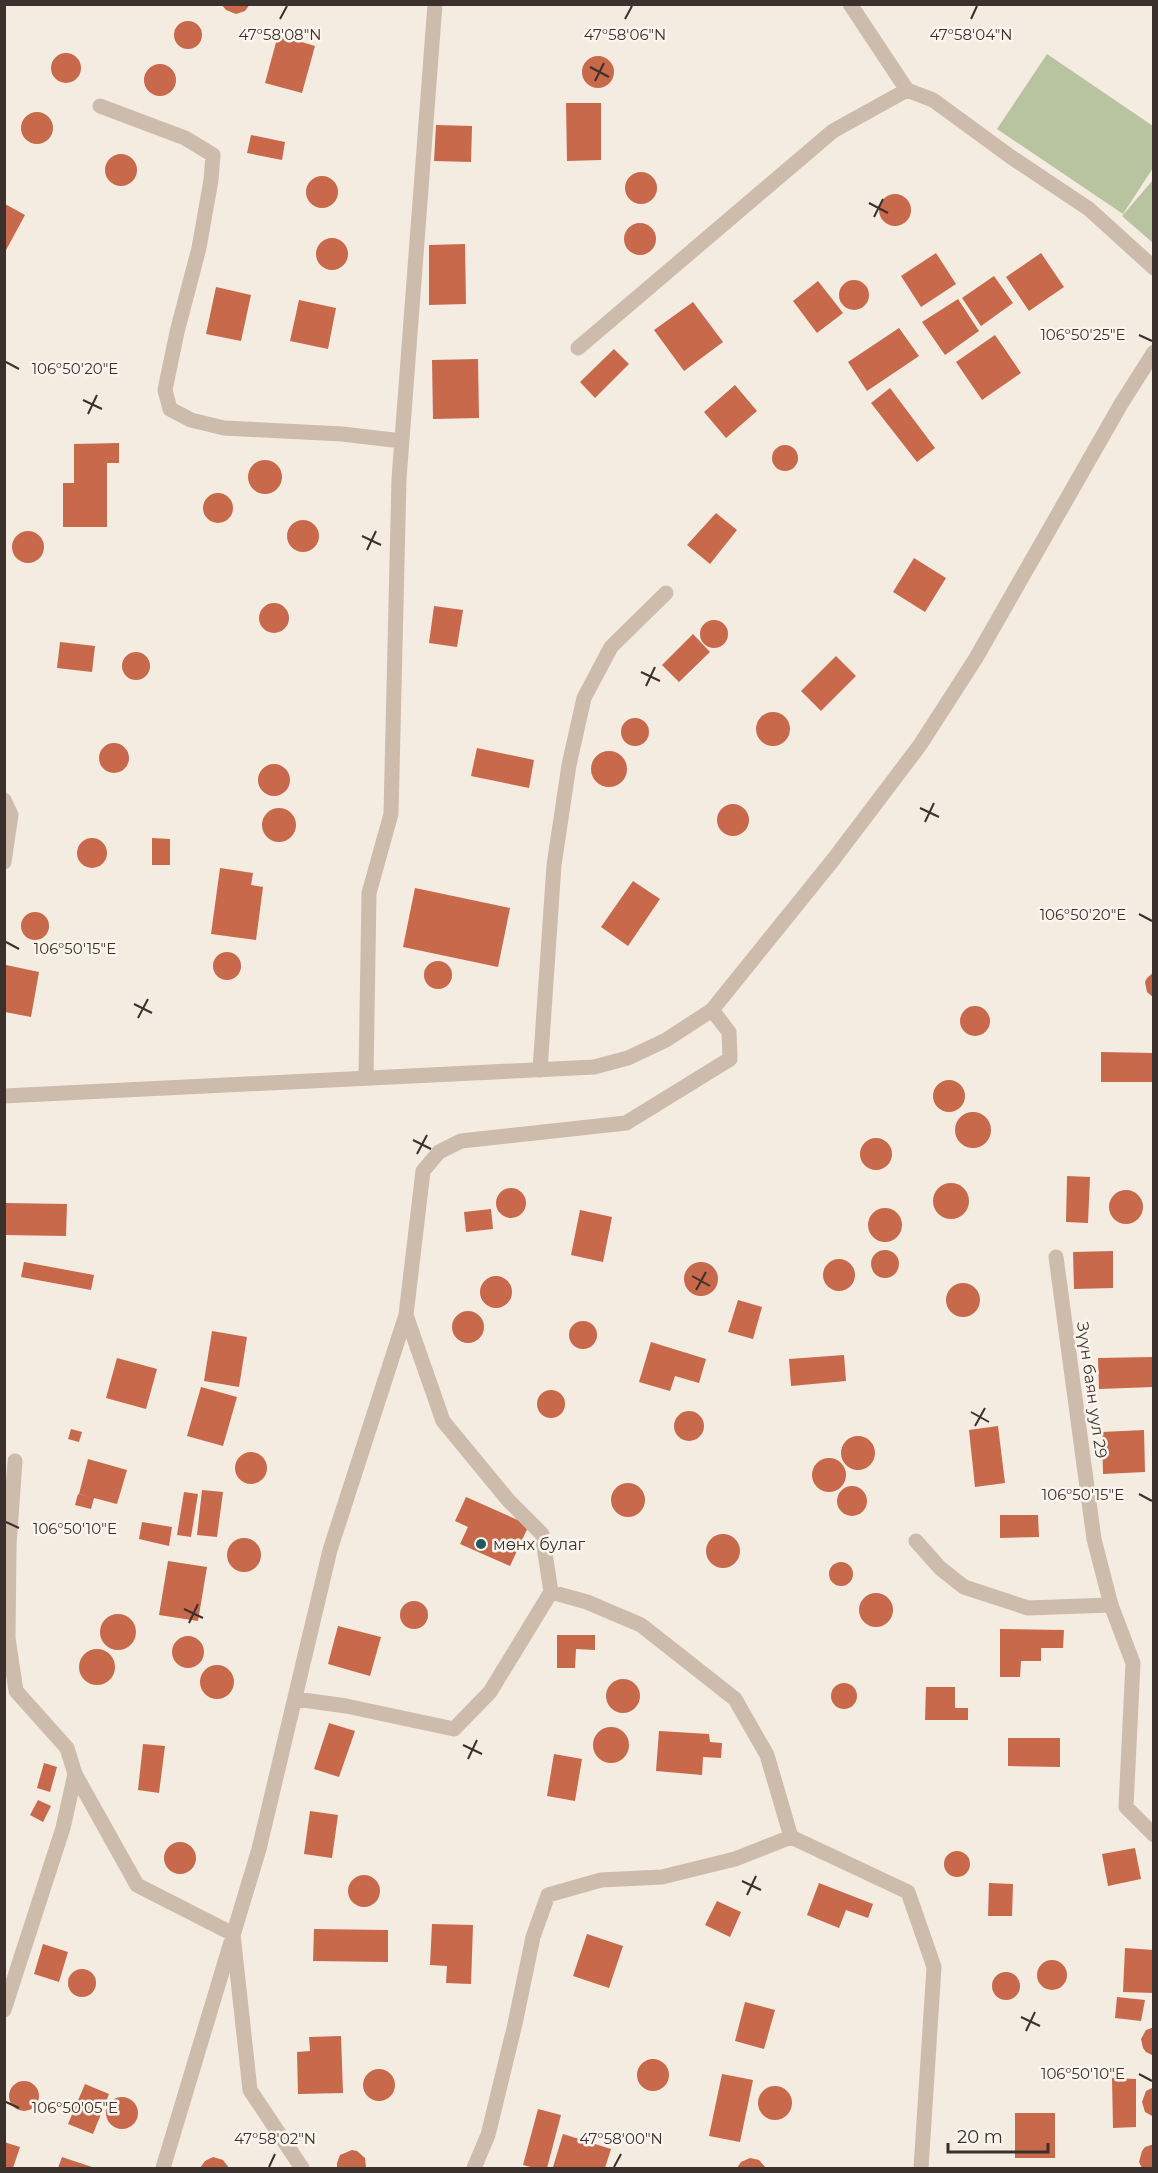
<svg xmlns="http://www.w3.org/2000/svg" width="1158" height="2173" viewBox="0 0 1158 2173" font-family="Montserrat,sans-serif">
	<style>
		.green { fill: #b8c4a0 }
		.building { fill: #c8694b }
		.lines { fill: none; stroke-linecap: round; stroke-linejoin: round }
		.service { stroke: #cdbbac; stroke-width: 15 }
		.minor { stroke: #cdbbac; stroke-width: 15 }
		.tertiary { stroke: #cdbbac; stroke-width: 15 }
		.ticks { fill: none; stroke: #3b302b; stroke-width: 2 }
		.poi-dot { fill: #1f5a5e; stroke: #fbf5ee; stroke-width: 2 }
		.labels { text-anchor: middle; dominant-baseline: central; stroke-width: 5; stroke-linejoin: round; paint-order: stroke }
		.street-label { font-size: 16px; fill: #3b302b; stroke: #fbf5ee }
		.poi-label { font-size: 16px; fill: #3b302b; stroke: #fbf5ee; text-anchor: start }
		.ticks-label { font-size: 15px; text-anchor: middle; fill: #3b302b; stroke: #fbf5ee; stroke-width: 5; stroke-linejoin: round; paint-order: stroke }
	</style>
	<rect width="100%" height="100%" fill="#f4ebe1"/>
	<path class="green" d="M1047 54 1153 126V168L1123 214 997 129Z
		M1153 180V243L1122 216Z"/>
	<path class="building" d="M221 4H250L245 11 236 14 226 10Z
		M174 35a14 14 0 1 1 28 0a14 14 0 1 1-28 0Z
		M278 35 315 46 302 93 265 83Z
		M51 68a15 15 0 1 1 30 0a15 15 0 1 1-30 0Z
		M582 72a16 16 0 1 1 32 0a16 16 0 1 1-32 0Z
		M144 80a16 16 0 1 1 32 0a16 16 0 1 1-32 0Z
		M566 103H601V160L567 161Z
		M21 128a16 16 0 1 1 32 0a16 16 0 1 1-32 0Z
		M436 125 472 126 471 162 434 161Z
		M251 135 285 142 282 160 247 153Z
		M105 170a16 16 0 1 1 32 0a16 16 0 1 1-32 0Z
		M625 188a16 16 0 1 1 32 0a16 16 0 1 1-32 0Z
		M306 192a16 16 0 1 1 32 0a16 16 0 1 1-32 0Z
		M879 210a16 16 0 1 1 32 0a16 16 0 1 1-32 0Z
		M5 204 25 215 5 252Z
		M624 239a16 16 0 1 1 32 0a16 16 0 1 1-32 0Z
		M316 254a16 16 0 1 1 32 0a16 16 0 1 1-32 0Z
		M465 244 466 304 429 305V245Z
		M936 253 956 284 921 307 901 276Z
		M1041 253 1064 287 1029 311 1006 277Z
		M994 276 1013 303 981 326 962 298Z
		M839 295a15 15 0 1 1 30 0a15 15 0 1 1-30 0Z
		M818 281 843 313 817 333 793 301Z
		M216 287 251 295 241 341 206 334Z
		M958 299 979 331 945 355 922 322Z
		M299 300 336 308 328 349 290 341Z
		M693 302 723 342 684 371 654 330Z
		M899 328 919 356 867 391 848 362Z
		M995 335 1021 373 982 400 956 362Z
		M614 349 629 364 595 398 580 382Z
		M478 359 479 418 433 419 432 360Z
		M735 385 757 411 726 438 704 412Z
		M890 388 935 448 917 462 871 403Z
		M119 443V463H107V527H63V483H74V444Z
		M772 458a13 13 0 1 1 26 0a13 13 0 1 1-26 0Z
		M248 477a17 17 0 1 1 34 0a17 17 0 1 1-34 0Z
		M203 508a15 15 0 1 1 30 0a15 15 0 1 1-30 0Z
		M716 513 737 530 710 564 687 545Z
		M287 536a16 16 0 1 1 32 0a16 16 0 1 1-32 0Z
		M12 547a16 16 0 1 1 32 0a16 16 0 1 1-32 0Z
		M914 558 946 578 925 612 893 592Z
		M259 618a15 15 0 1 1 30 0a15 15 0 1 1-30 0Z
		M434 606 463 610 457 647 429 643Z
		M700 634a14 14 0 1 1 28 0a14 14 0 1 1-28 0Z
		M693 634 710 652 679 682 662 665Z
		M60 642 95 646 92 672 57 668Z
		M122 666a14 14 0 1 1 28 0a14 14 0 1 1-28 0Z
		M836 656 856 676 821 711 801 691Z
		M756 729a17 17 0 1 1 34 0a17 17 0 1 1-34 0Z
		M621 732a14 14 0 1 1 28 0a14 14 0 1 1-28 0Z
		M99 758a15 15 0 1 1 30 0a15 15 0 1 1-30 0Z
		M477 748 534 760 529 788 471 776Z
		M591 769a18 18 0 1 1 36 0a18 18 0 1 1-36 0Z
		M258 780a16 16 0 1 1 32 0a16 16 0 1 1-32 0Z
		M717 820a16 16 0 1 1 32 0a16 16 0 1 1-32 0Z
		M262 825a17 17 0 1 1 34 0a17 17 0 1 1-34 0Z
		M152 838 170 839V865H152Z
		M77 853a15 15 0 1 1 30 0a15 15 0 1 1-30 0Z
		M220 868 253 873 251 885 263 887 256 940 211 934Z
		M633 881 660 899 628 946 601 927Z
		M415 888 510 908 498 967 403 947Z
		M21 926a14 14 0 1 1 28 0a14 14 0 1 1-28 0Z
		M213 966a14 14 0 1 1 28 0a14 14 0 1 1-28 0Z
		M424 975a14 14 0 1 1 28 0a14 14 0 1 1-28 0Z
		M6 965 39 972 31 1017 5 1012Z
		M1154 972V998L1147 992 1145 982 1147 978Z
		M960 1021a15 15 0 1 1 30 0a15 15 0 1 1-30 0Z
		M1101 1052 1154 1053V1082H1101Z
		M933 1096a16 16 0 1 1 32 0a16 16 0 1 1-32 0Z
		M955 1130a18 18 0 1 1 36 0a18 18 0 1 1-36 0Z
		M860 1154a16 16 0 1 1 32 0a16 16 0 1 1-32 0Z
		M1067 1176 1090 1177 1088 1223 1066 1222Z
		M933 1201a18 18 0 1 1 36 0a18 18 0 1 1-36 0Z
		M496 1203a15 15 0 1 1 30 0a15 15 0 1 1-30 0Z
		M1109 1207a17 17 0 1 1 34 0a17 17 0 1 1-34 0Z
		M6 1203 67 1204 66 1236 5 1235Z
		M868 1225a17 17 0 1 1 34 0a17 17 0 1 1-34 0Z
		M491 1209 493 1229 466 1232 464 1212Z
		M580 1210 612 1217 603 1262 571 1255Z
		M871 1264a14 14 0 1 1 28 0a14 14 0 1 1-28 0Z
		M1113 1251V1288L1074 1289 1073 1252Z
		M823 1275a16 16 0 1 1 32 0a16 16 0 1 1-32 0Z
		M684 1279a17 17 0 1 1 34 0a17 17 0 1 1-34 0Z
		M24 1262 94 1275 91 1290 21 1277Z
		M480 1292a16 16 0 1 1 32 0a16 16 0 1 1-32 0Z
		M946 1300a17 17 0 1 1 34 0a17 17 0 1 1-34 0Z
		M738 1300 762 1307 753 1339 728 1332Z
		M452 1327a16 16 0 1 1 32 0a16 16 0 1 1-32 0Z
		M569 1335a14 14 0 1 1 28 0a14 14 0 1 1-28 0Z
		M212 1331 247 1337 239 1387 204 1381Z
		M651 1342 706 1359 699 1383 675 1376 670 1391 639 1382Z
		M844 1355 846 1381 791 1386 789 1359Z
		M1152 1357 1153 1387 1099 1389 1098 1358Z
		M117 1358 157 1369 146 1409 106 1398Z
		M201 1387 237 1397 223 1446 187 1436Z
		M537 1404a14 14 0 1 1 28 0a14 14 0 1 1-28 0Z
		M674 1426a15 15 0 1 1 30 0a15 15 0 1 1-30 0Z
		M998 1426 1005 1483 975 1487 969 1430Z
		M71 1429 82 1432 79 1442 68 1439Z
		M1144 1430 1145 1472 1103 1474 1102 1432Z
		M841 1453a17 17 0 1 1 34 0a17 17 0 1 1-34 0Z
		M235 1468a16 16 0 1 1 32 0a16 16 0 1 1-32 0Z
		M812 1475a17 17 0 1 1 34 0a17 17 0 1 1-34 0Z
		M88 1459 127 1470 117 1504 94 1498 91 1509 75 1505 78 1494 90 1497 79 1494Z
		M611 1500a17 17 0 1 1 34 0a17 17 0 1 1-34 0Z
		M837 1501a15 15 0 1 1 30 0a15 15 0 1 1-30 0Z
		M202 1490 223 1492 217 1537 197 1535Z
		M184 1492 198 1494 191 1537 177 1535Z
		M466 1497 529 1525 510 1566 460 1544 468 1527 455 1521Z
		M1000 1515H1038L1039 1537 1000 1538Z
		M142 1522 172 1527 169 1546 139 1539Z
		M706 1551a17 17 0 1 1 34 0a17 17 0 1 1-34 0Z
		M227 1555a17 17 0 1 1 34 0a17 17 0 1 1-34 0Z
		M168 1561 207 1567 198 1621 159 1615Z
		M829 1574a12 12 0 1 1 24 0a12 12 0 1 1-24 0Z
		M859 1610a17 17 0 1 1 34 0a17 17 0 1 1-34 0Z
		M400 1615a14 14 0 1 1 28 0a14 14 0 1 1-28 0Z
		M100 1632a18 18 0 1 1 36 0a18 18 0 1 1-36 0Z
		M338 1626 381 1637 370 1676 328 1664Z
		M1000 1629 1064 1630 1063 1648H1041V1661H1021L1020 1677H1000Z
		M557 1635H595V1650L576 1649 575 1668H557Z
		M172 1652a16 16 0 1 1 32 0a16 16 0 1 1-32 0Z
		M79 1667a18 18 0 1 1 36 0a18 18 0 1 1-36 0Z
		M200 1682a17 17 0 1 1 34 0a17 17 0 1 1-34 0Z
		M606 1696a17 17 0 1 1 34 0a17 17 0 1 1-34 0Z
		M831 1696a13 13 0 1 1 26 0a13 13 0 1 1-26 0Z
		M926 1687H955V1708H968V1720H925Z
		M329 1723 355 1731 339 1777 314 1769Z
		M593 1745a18 18 0 1 1 36 0a18 18 0 1 1-36 0Z
		M659 1731 709 1734 710 1742 722 1743 721 1758 703 1757 702 1775 656 1771Z
		M1008 1738H1060V1767L1008 1766Z
		M143 1744 165 1746 159 1793 138 1790Z
		M554 1754 582 1759 575 1801 547 1796Z
		M44 1763 57 1767 50 1792 37 1788Z
		M38 1800 51 1806 43 1822 30 1815Z
		M310 1811 338 1815 332 1858 304 1854Z
		M164 1858a16 16 0 1 1 32 0a16 16 0 1 1-32 0Z
		M1135 1848 1141 1879 1108 1886 1102 1854Z
		M944 1864a13 13 0 1 1 26 0a13 13 0 1 1-26 0Z
		M348 1891a16 16 0 1 1 32 0a16 16 0 1 1-32 0Z
		M819 1883 873 1904 868 1918 846 1910 839 1928 807 1915Z
		M989 1883 1013 1884 1012 1916H988Z
		M717 1901 741 1912 730 1937 705 1925Z
		M432 1924 473 1925 471 1984 446 1983 447 1966 430 1965Z
		M314 1929 388 1930V1962L313 1961Z
		M587 1934 623 1946 609 1988 573 1976Z
		M43 1944 68 1952 59 1982 34 1974Z
		M1125 1948 1154 1950V1993L1123 1992Z
		M1037 1975a15 15 0 1 1 30 0a15 15 0 1 1-30 0Z
		M68 1983a14 14 0 1 1 28 0a14 14 0 1 1-28 0Z
		M992 1986a14 14 0 1 1 28 0a14 14 0 1 1-28 0Z
		M1117 1997 1145 2000 1141 2021 1115 2018Z
		M745 2002 775 2010 764 2049 735 2041Z
		M1154 2027V2056L1146 2052 1143 2048 1141 2039 1146 2030Z
		M341 2036 343 2093 298 2094 297 2052 310 2051 309 2037Z
		M637 2075a16 16 0 1 1 32 0a16 16 0 1 1-32 0Z
		M363 2085a16 16 0 1 1 32 0a16 16 0 1 1-32 0Z
		M722 2074 753 2080 740 2142 709 2136Z
		M1112 2078 1136 2079V2127L1113 2128Z
		M9 2096a15 15 0 1 1 30 0a15 15 0 1 1-30 0Z
		M85 2084 109 2094 93 2134 68 2124Z
		M758 2103a17 17 0 1 1 34 0a17 17 0 1 1-34 0Z
		M1154 2087V2117L1145 2112 1142 2102 1146 2091Z
		M106 2113a16 16 0 1 1 32 0a16 16 0 1 1-32 0Z
		M538 2109 561 2115 547 2168H534L523 2165Z
		M1015 2113H1055V2158H1015Z
		M563 2134 611 2149 605 2168H559L553 2167Z
		M4 2142 20 2147 13 2168H4Z
		M1154 2144V2168H1142L1139 2162 1142 2151 1145 2147Z
		M352 2150 357 2151 365 2158 366 2168H337V2163L340 2155Z
		M62 2157 95 2168H58Z
		M213 2157 223 2160 229 2168H200L205 2161Z
		M750 2158 759 2160 766 2168H737L741 2162Z"/>
	<g class="lines">
		<path class="service" d="M916 1541 940 1568 964 1587 1028 1608 1111 1605"/>
		<path class="minor" d="M850 4 907 90 933 100 1011 157 1089 209 1154 268
			M100 106 185 138 213 155 211 180 199 248 177 332 165 390 170 409 191 420 224 428 342 434 402 441
			M578 348 833 131 907 90
			M4 800 11 815 4 862
			M712 1010 729 1032 730 1059 626 1123 461 1141 439 1152 423 1171 406 1315 443 1421 509 1501 542 1534 551 1592 587 1602 641 1625 735 1699 767 1755 791 1837 908 1892 934 1967 921 2168
			M540 1070 554 865 569 765 584 698 611 647 666 593
			M366 1077 369 893 391 814 399 479 435 4
			M1056 1257 1094 1539 1111 1605 1133 1663 1126 1807 1154 1835
			M296 1699 346 1706 454 1729 490 1692 551 1592
			M75 1774 137 1885 233 1934 250 2090 302 2168
			M4 2010 63 1828 75 1774 67 1748 16 1691 8 1638 9 1545 15 1461
			M163 2168 259 1849 330 1550 406 1315
			M474 2168 488 2135 515 2024 533 1937 548 1895 601 1880 662 1877 735 1859 791 1837"/>
		<path class="tertiary" d="M4 1096 594 1067 628 1058 666 1040 712 1010 833 860 920 745 976 658 1121 404 1154 352"/>
	</g>
	<path class="ticks" d="M280 19 287 6M625 19 632 6M971 19 977 6M590 67 609 77M595 81 604 63M869 203 888 213M874 217 883 199M1139 335 1152 341M6 362 19 369M83 400 102 409M88 414 97 395M362 536 381 545M367 550 376 531M641 672 660 681M646 686 655 667M920 808 939 817M925 822 934 803M1139 914 1152 921M6 942 19 949M134 1004 152 1013M138 1018 148 999M413 1140 431 1149M417 1154 427 1135M692 1276 710 1286M696 1290 706 1272M971 1412 989 1422M975 1426 985 1408M1139 1494 1152 1501M6 1522 19 1528M184 1609 203 1618M189 1623 198 1604M463 1745 482 1754M468 1759 477 1740M742 1881 761 1890M747 1895 756 1876M1021 2017 1040 2026M1026 2031 1035 2012M1139 2074 1152 2081M6 2102 19 2108M269 2167 275 2154M614 2167 621 2154"/>
	<circle class="poi-dot" cx="481" cy="1544" r="6"/>
	<g class="labels">
		<g class="street-label">
			<text transform="translate(1092 1390) rotate(82)">Зүүн баян уул 29</text>
		</g>
		<g class="poi-label">
			<text x="493" y="1544">мөнх булаг</text>
		</g>
	</g>
	<g class="ticks-label">
		<text x="280" y="40">47°58'08"N</text>
		<text x="625" y="40">47°58'06"N</text>
		<text x="971" y="40">47°58'04"N</text>
		<text x="1083" y="340">106°50'25"E</text>
		<text x="75" y="374">106°50'20"E</text>
		<text x="1083" y="920">106°50'20"E</text>
		<text x="75" y="954">106°50'15"E</text>
		<text x="1083" y="1500">106°50'15"E</text>
		<text x="75" y="1534">106°50'10"E</text>
		<text x="1083" y="2079">106°50'10"E</text>
		<text x="75" y="2113">106°50'05"E</text>
		<text x="275" y="2144">47°58'02"N</text>
		<text x="621" y="2144">47°58'00"N</text>
	</g>
	<rect width="1158" height="2173" fill="none" stroke="#3b302b" stroke-width="12"/>
	<path d="M948 2143v9h100v-9" fill="none" stroke="#3b302b" stroke-width="3"/>
	<text x="957" y="2143" font-size="18" fill="#3b302b" stroke="#fbf5ee" stroke-width="4.5" paint-order="stroke">20 m</text>
</svg>
